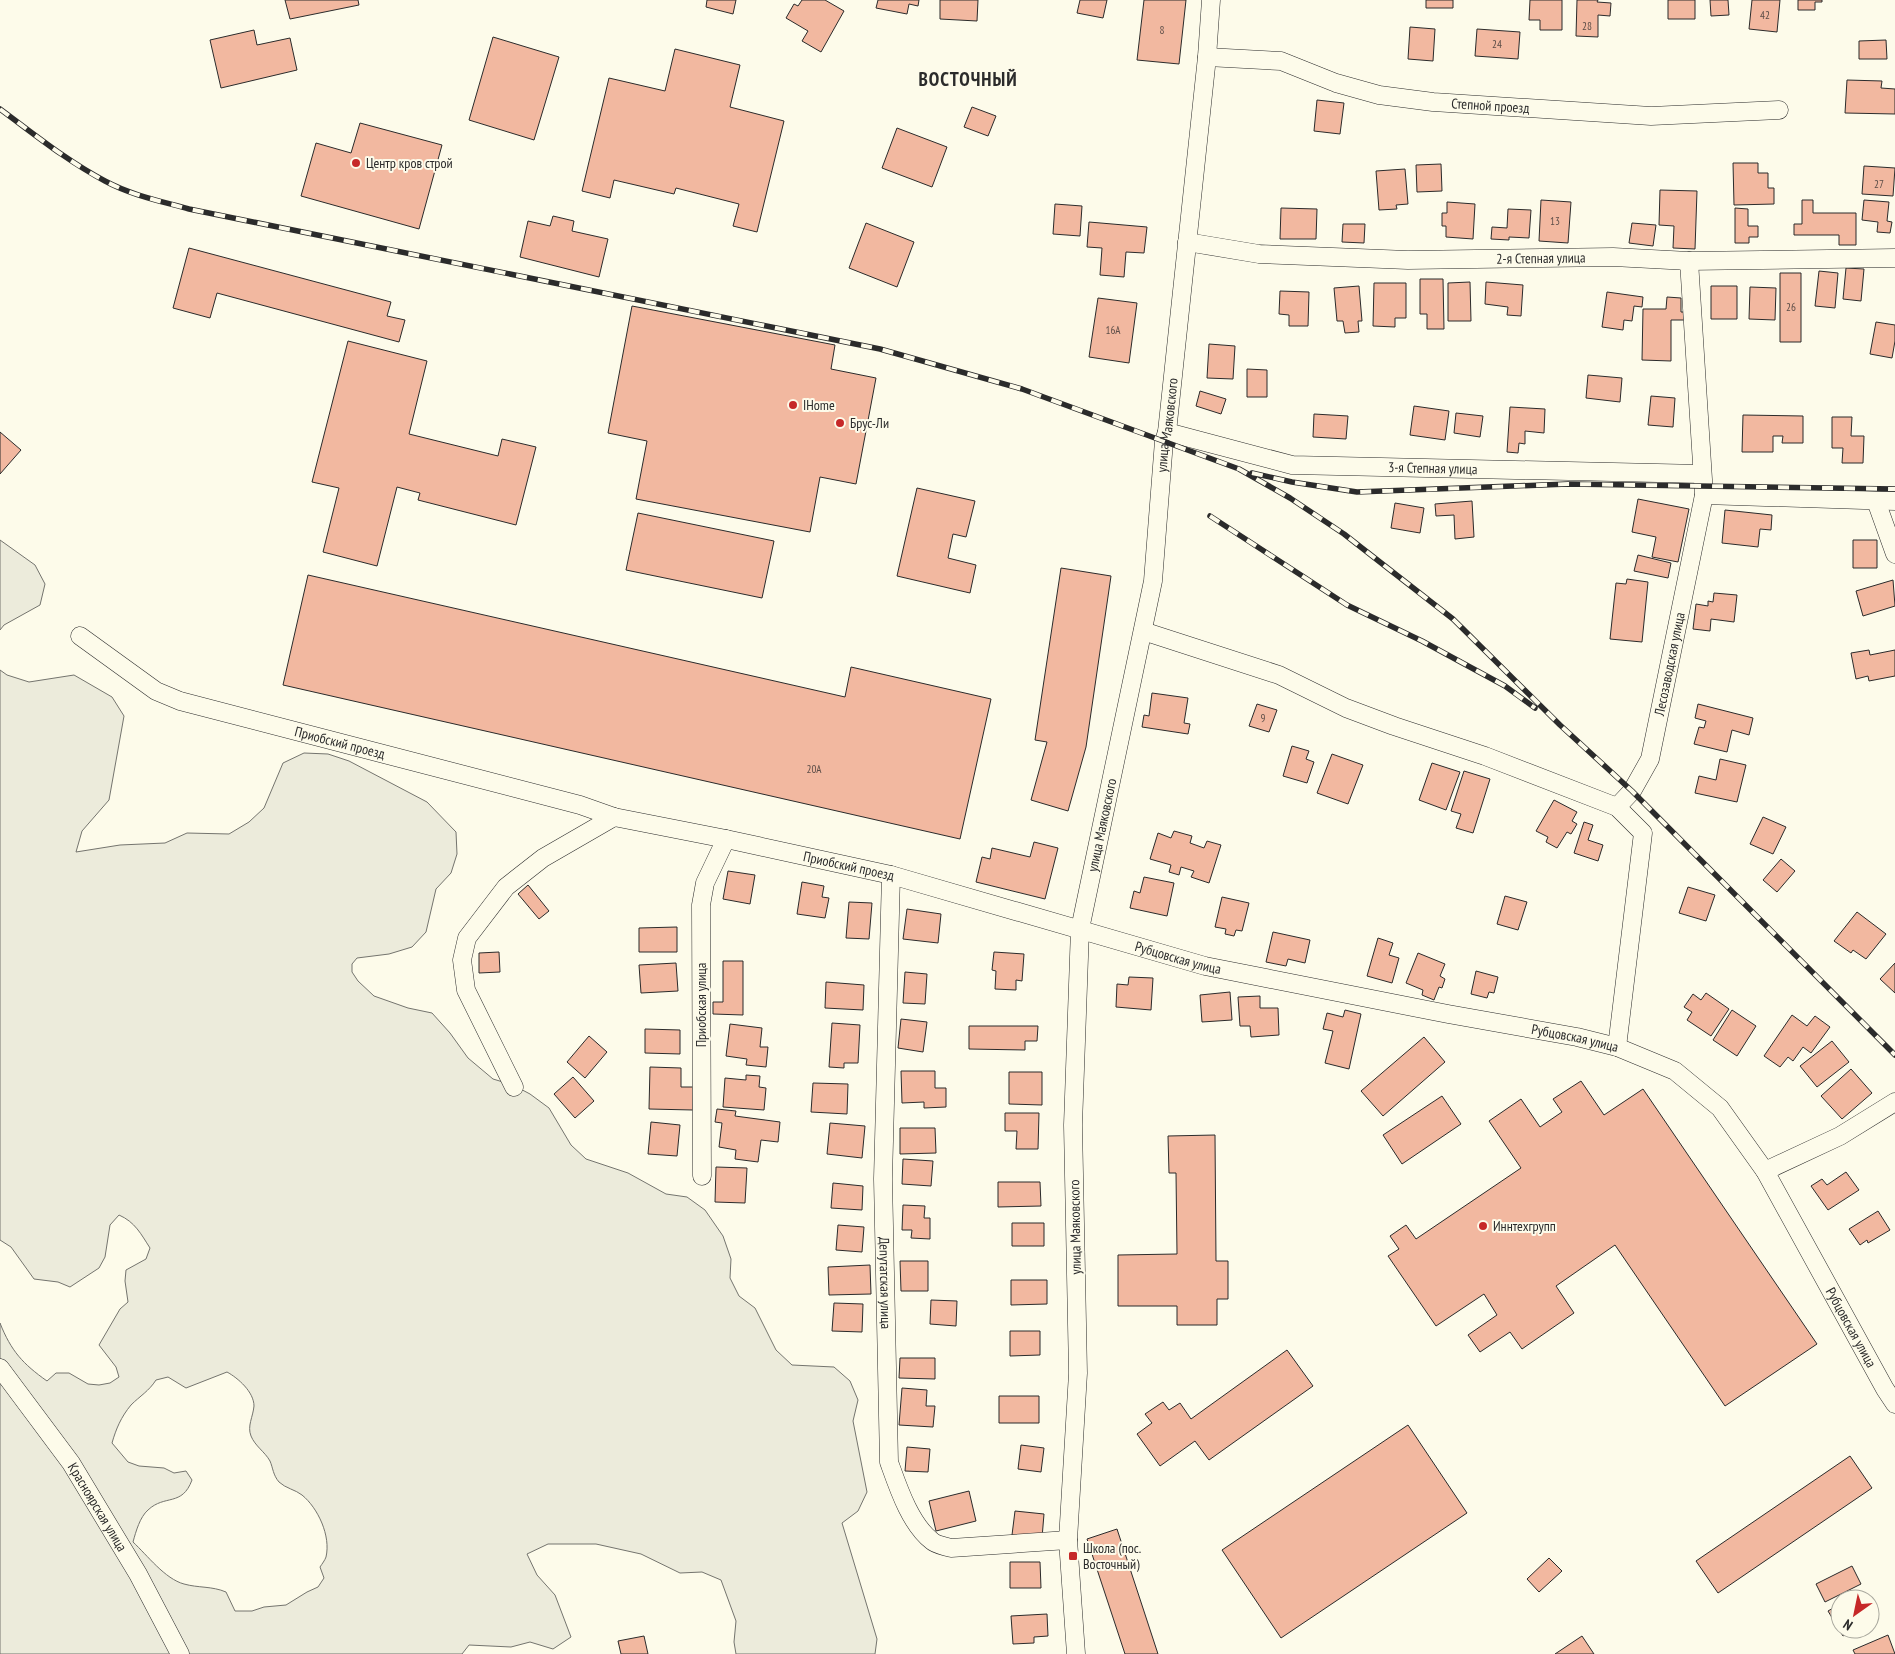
<svg xmlns="http://www.w3.org/2000/svg" width="1895" height="1654" viewBox="0 0 1895 1654" font-family="'PT Sans Narrow',sans-serif">
	<style>
		.green { fill: #ecebdb; stroke: #74746e; fill-rule: evenodd }
		.building { fill: #f2b8a0; stroke: #2b2b2b }
		.lines { fill: none; stroke-linecap: round; stroke-linejoin: round }
		.minor-casing { stroke: #2b2b2b; stroke-width: 19 }
		.minor { stroke: #fdfbea; stroke-width: 18 }
		.rail-casing { stroke: #2b2b2b; stroke-width: 5.5 }
		.rail { stroke: #fdfbea; stroke-width: 4; stroke-dasharray: 11; stroke-linecap: butt }
		.poi-dot { fill: #c62828; stroke: #fdfbea; stroke-width: 2 }
		.labels { text-anchor: middle; dominant-baseline: central; stroke-width: 4; stroke-linejoin: round; paint-order: stroke }
		.number-label { font-size: 11px; fill: #5d4e48 }
		.street-label { font-size: 14px; fill: #2b2b2b; stroke: #fdfbea }
		.poi-label { font-size: 14px; fill: #2b2b2b; stroke: #fdfbea; text-anchor: start }
		.district-label { font-size: 19px; font-weight: bold; letter-spacing: 1px; fill: #2b2b2b; stroke: #fdfbea }
	</style>
	<rect width="100%" height="100%" fill="#fdfbea"/>
	<path class="green" d="M0 540 35 565 45 584 40 605 4 625 0 630Z
		M0 670 7 675 29 682 74 675 112 697 124 716 109 800 82 831 76 852 120 845 165 843 187 833 229 834 249 822 264 808 283 763 304 753 328 754 349 761 427 802 456 832 457 854 451 873 436 889 426 932 412 947 389 954 357 958 352 964V972L358 981 374 996 408 1008 432 1013 450 1033 468 1058 493 1079 513 1085 530 1094 549 1108 571 1145 586 1159 628 1173 666 1194 687 1197 705 1210 723 1236 731 1259 730 1278 739 1296 755 1308 776 1350 792 1365 834 1367 850 1381 858 1400 853 1421 867 1492 858 1511 842 1523 877 1639 875 1654H736L734 1642 736 1621 721 1580 702 1572 680 1573 641 1554 596 1544H548L527 1554 537 1575 555 1595 571 1637 553 1649 530 1642 511 1647 469 1645 462 1654H0V1323C11 1351 23 1364 47 1381L56 1373H69L88 1384 99 1385 110 1383 119 1377 116 1367 99 1345 120 1309 128 1302 125 1281 126 1270 146 1259 150 1248C141 1234 135 1222 119 1215L110 1225 105 1257 99 1268 70 1287 58 1282 34 1279 11 1247 0 1240ZM227 1372C238 1378 254 1392 254 1406 253 1417 247 1426 251 1436 255 1446 265 1452 270 1461 273 1468 273 1475 279 1482 285 1488 296 1490 302 1495 318 1508 331 1536 326 1557 325 1560 322 1564 320 1567L324 1578 318 1587 307 1592 286 1605 264 1607 252 1611H235L226 1592C212 1586 198 1588 184 1584 165 1579 147 1555 133 1542 136 1531 140 1517 148 1510 165 1494 182 1507 192 1480L186 1471 174 1473 164 1468 139 1466 128 1462 112 1443C116 1429 121 1417 131 1405 140 1396 149 1391 156 1380L168 1377 186 1388Z"/>
	<path class="building" d="M285 0H358L359 5 290 19Z
		M707 0H736L733 14 706 7Z
		M802 0H825L844 11 821 52 802 41 808 31 786 18 794 4 798 6Z
		M878 0H919L918 6 909 4 907 14 876 8Z
		M940 0H978L977 21 940 19Z
		M1080 0H1107L1103 18 1077 13Z
		M1144 0H1186L1179 64 1137 60Z
		M1426 0H1453V8H1426Z
		M1530 0H1562V30H1540V20H1529Z
		M1577 0H1598L1597 2 1611 3 1610 16 1598 15V37L1576 36Z
		M1668 0H1695V19H1668Z
		M1710 0H1728L1729 15 1711 16Z
		M1752 0H1780L1777 32 1749 29Z
		M1798 0H1822V2H1815V10H1798Z
		M1410 27 1435 29 1433 61 1408 59Z
		M1477 29 1520 32 1518 59 1475 56Z
		M254 30 257 45 290 38 297 70 221 88 210 40Z
		M493 37 559 57 534 140 469 120Z
		M1886 40 1887 59H1859V41Z
		M675 49 740 65 730 107 784 121 757 232 733 226 739 204 676 188 674 194 614 180 610 198 582 191 609 78 665 91Z
		M1847 80 1882 81 1881 88 1895 89V114L1845 113Z
		M1317 100 1344 103 1340 134 1314 131Z
		M972 107 996 116 988 136 964 127Z
		M360 123 442 145 419 229 301 196 316 143 351 153Z
		M897 128 947 147 932 187 882 168Z
		M1733 163H1758V173H1768V188H1774V204L1734 205Z
		M1441 164 1442 191 1417 192 1416 165Z
		M1864 166 1895 168 1893 196 1862 194Z
		M1405 169 1408 204 1396 205 1397 209 1379 210 1376 171Z
		M1660 190 1697 191 1695 249 1673 248 1674 226 1659 225Z
		M1541 200 1571 202 1568 243 1539 241Z
		M1802 200H1813V213H1856V245H1839V235H1794V224H1802Z
		M1864 200 1889 202 1887 221 1892 222 1890 233 1877 232 1878 222 1862 220Z
		M1447 202 1475 204 1473 239 1446 237V226H1442V213H1447Z
		M1055 204 1082 206 1080 236 1053 234Z
		M1281 208 1317 209 1316 239H1280Z
		M1735 208 1748 209V226H1758V237H1749V243H1735Z
		M1508 209 1531 210 1529 238 1509 237V240L1491 239 1492 227 1507 228Z
		M553 216 574 221 572 231 608 239 599 277 520 257 528 221 550 226Z
		M1089 222 1147 227 1144 253 1126 252 1124 277 1100 275 1102 248 1087 247Z
		M866 223 914 242 897 287 849 268Z
		M1632 223 1656 225 1653 246 1629 243Z
		M1343 224H1365L1364 243 1342 242Z
		M189 248 391 302 387 316 405 320 399 342 217 293 210 318 173 308Z
		M1846 268 1864 269 1861 301 1843 299Z
		M1819 271 1838 273 1835 308 1815 306Z
		M1780 273H1801V342H1780Z
		M1420 279H1443L1444 329H1427V314H1420Z
		M1470 282 1471 321H1448V283Z
		M1486 282 1523 285 1521 316 1507 315 1508 307 1485 304Z
		M1374 283H1406V318H1395V327L1373 326Z
		M1359 286 1362 321H1358L1359 332 1345 333 1343 321H1337L1334 288Z
		M1711 286H1737V319H1711Z
		M1750 287 1776 288 1775 320 1749 319Z
		M1280 291 1309 292 1308 326H1289V315L1279 314Z
		M1607 292 1643 297 1642 307 1634 306 1632 321 1624 320 1623 330 1602 327Z
		M1667 297 1681 298V312H1684V320H1671V361L1642 360 1643 309H1666Z
		M1098 298 1137 303 1129 363 1089 357Z
		M632 306 835 345 831 369 876 378 856 484 820 477 810 532 636 499 647 441 608 433Z
		M1876 322 1895 325V341L1892 358 1870 354Z
		M348 341 427 361 409 434 498 456 502 439 536 447 516 525 418 500 420 493 397 487 377 566 323 552 339 488 312 482Z
		M1209 344 1235 346 1233 379 1207 378Z
		M1247 369 1267 370V397H1247Z
		M1588 375 1622 378 1620 402 1586 398Z
		M1200 391 1226 399 1221 414 1196 406Z
		M1651 396 1675 398 1673 427 1648 425Z
		M1414 406 1449 411 1445 440 1410 435Z
		M1510 407 1545 409 1544 433 1525 431V444L1519 443 1518 453 1507 452Z
		M1456 413 1483 416 1480 437 1454 433Z
		M1314 414 1348 416 1346 439 1313 437Z
		M1743 415 1803 416V443H1782L1783 436H1773V452H1742Z
		M1832 417H1852L1851 436H1864L1863 463H1842L1843 448H1832Z
		M0 432 21 450 0 474Z
		M917 488 975 501 966 537 953 534 948 558 976 565 970 593 897 576Z
		M1638 499 1689 509 1678 562 1652 557 1656 537 1632 532Z
		M1472 501 1474 537 1455 539 1454 515 1436 516 1435 504Z
		M1395 503 1424 508 1420 533 1391 528Z
		M1725 510 1772 515 1771 530 1760 529 1758 547 1722 543Z
		M638 513 774 541 762 598 626 570Z
		M1853 540H1877V568H1853Z
		M1638 555 1671 563 1668 578 1634 571Z
		M1061 568 1111 576 1086 747 1068 811 1031 800 1047 742 1035 740Z
		M308 575 845 697 851 667 991 699 960 839 283 685Z
		M1627 579 1648 582 1642 642 1610 639 1616 583 1626 584Z
		M1893 580 1895 606 1863 616 1856 591Z
		M1714 593 1737 595 1734 622 1711 619 1710 631 1693 629 1696 604 1708 606V601L1713 602Z
		M1869 650 1870 655 1895 650V676L1869 681 1868 676 1856 679 1851 653Z
		M1152 693 1188 698 1184 723 1190 724 1188 734 1142 727 1144 715 1149 716Z
		M1257 704 1277 710 1269 732 1249 726Z
		M1698 704 1753 718 1749 735 1732 730 1727 752 1694 744 1699 727 1704 728 1706 721 1695 718Z
		M1292 746 1309 751 1306 759 1314 762 1307 783 1283 776Z
		M1332 754 1363 765 1348 804 1317 793Z
		M1720 759 1746 765 1737 802 1695 793 1699 776 1716 780Z
		M1432 763 1460 772 1446 810 1419 800Z
		M1464 771 1490 779 1473 833 1456 828 1461 814 1451 811Z
		M1554 800 1577 812 1572 821 1577 824 1571 834 1567 832 1557 848 1546 842 1548 837 1536 831Z
		M1763 817 1786 827 1773 854 1750 844Z
		M1584 822 1593 825 1588 840 1603 845 1598 861 1574 853Z
		M1174 831 1192 836 1190 843 1204 848 1207 841 1221 845 1209 883 1191 877 1194 871 1181 867 1179 875 1169 872 1171 865 1150 859 1158 833 1171 838Z
		M1034 842 1058 848 1045 899 976 882 982 857 990 859 992 848 1030 857Z
		M1781 859 1795 871 1777 892 1763 880Z
		M728 871 755 875 750 904 723 899Z
		M1144 877 1174 883 1167 916 1130 908 1134 891 1140 893Z
		M802 882 824 886 822 897 829 898 825 918 797 914Z
		M528 885 549 911 539 919 518 894Z
		M1688 887 1715 895 1706 921 1679 913Z
		M1505 896 1527 902 1518 930 1497 924Z
		M1222 897 1249 903 1242 931 1236 930 1234 936 1225 934 1226 929 1215 927Z
		M849 902 872 903 869 939 846 938Z
		M907 909 941 914 938 943 903 939Z
		M1857 912 1886 934 1866 959 1853 950 1851 953 1834 941Z
		M677 927V952H639V928Z
		M1273 932 1310 940 1305 963 1288 959 1286 966 1266 962Z
		M1378 938 1393 943 1389 955 1399 958 1392 983 1367 976Z
		M499 952 500 972 479 973V953Z
		M994 952 1024 954 1022 981 1016 980V990L995 989 996 971 992 970Z
		M1418 953 1445 964 1440 976 1445 979 1442 988 1439 987 1434 1000 1422 995 1423 990 1406 983Z
		M723 961H743V1015L713 1014V1002H723Z
		M676 963 678 991 641 993 639 965Z
		M1895 963V993L1880 979Z
		M1476 971 1498 977 1494 993 1489 992 1487 998 1471 994Z
		M905 972 927 974 925 1004 903 1003Z
		M1129 977 1153 978 1151 1010 1116 1007 1117 984 1128 985Z
		M826 982 864 985 863 1010 825 1008Z
		M1230 992 1232 1020 1202 1022 1200 995Z
		M1706 993 1729 1009 1711 1036 1687 1020 1692 1012 1684 1007 1693 994 1701 1000Z
		M1260 996V1008H1278L1279 1035 1251 1037 1250 1026H1240L1238 997Z
		M1345 1010 1361 1014 1349 1069 1325 1063 1333 1031 1323 1029 1327 1013 1343 1017Z
		M1732 1010 1756 1026 1737 1056 1713 1040Z
		M1792 1015 1807 1026 1815 1016 1830 1027 1811 1053 1803 1047 1793 1061 1788 1057 1780 1067 1764 1056Z
		M901 1019 927 1022 923 1052 898 1048Z
		M832 1023 860 1025 858 1063H844V1068L829 1067Z
		M730 1024 762 1028 760 1047H768L766 1067 746 1065 747 1059 726 1056Z
		M969 1026H1038L1037 1041H1025V1050L969 1049Z
		M645 1029 680 1030V1054L645 1053Z
		M589 1036 607 1052 585 1078 567 1062Z
		M1424 1037 1445 1062 1383 1116 1361 1091Z
		M1832 1041 1849 1062 1817 1087 1800 1066Z
		M650 1067 681 1068V1087H693V1110L649 1109Z
		M1851 1069 1872 1093 1842 1119 1821 1096Z
		M901 1071H935V1088H946V1107L924 1108V1102L902 1103Z
		M1009 1072H1042V1105L1009 1104Z
		M746 1075 760 1076 759 1087 766 1088 764 1110 723 1107 725 1078 746 1080Z
		M573 1077 594 1101 575 1118 554 1094Z
		M1581 1081 1604 1115 1643 1089 1817 1344 1725 1406 1615 1245 1556 1286 1574 1313 1522 1349 1510 1332 1480 1352 1468 1335 1497 1315 1484 1294 1436 1326 1388 1256 1399 1249 1390 1236 1406 1225 1416 1239 1521 1168 1489 1121 1521 1099 1540 1127 1562 1112 1553 1099Z
		M813 1083 848 1084 847 1114 811 1112Z
		M1442 1096 1461 1124 1402 1164 1383 1135Z
		M717 1109 736 1111 735 1116 780 1122 778 1142 761 1140 758 1162 735 1159 736 1150 719 1147 722 1123 715 1122Z
		M1005 1113H1039L1038 1149H1016L1017 1131H1005Z
		M651 1122 680 1125 677 1156 648 1154Z
		M830 1123 865 1126 862 1158 827 1154Z
		M900 1128H935L936 1153 900 1154Z
		M1215 1135 1216 1261H1228V1299H1217V1325H1177V1306H1118V1255L1177 1254 1176 1173H1169L1168 1136Z
		M903 1159 933 1161 931 1186 902 1184Z
		M716 1167 747 1168 745 1203 715 1202Z
		M1846 1172 1859 1190 1828 1210 1811 1186 1822 1179 1827 1185Z
		M998 1182H1040L1041 1206 998 1207Z
		M833 1183 863 1186 862 1210 831 1208Z
		M903 1205 925 1206 924 1218H930V1239L911 1238 912 1230H902Z
		M1878 1211 1890 1230 1868 1243 1867 1240 1860 1245 1849 1229Z
		M1012 1223H1044V1246H1012Z
		M838 1225 864 1227 862 1252 836 1250Z
		M900 1261H928V1291H901Z
		M870 1265 871 1294 829 1295 828 1267Z
		M1011 1280H1047V1304L1011 1305Z
		M931 1300 957 1301 956 1326 930 1324Z
		M834 1303 863 1304 862 1332 832 1331Z
		M1010 1331H1040V1355L1010 1356Z
		M1287 1350 1313 1386 1209 1460 1195 1441 1160 1466 1137 1434 1152 1423 1145 1414 1163 1402 1169 1410 1180 1403 1191 1419Z
		M900 1358H935V1379L899 1378Z
		M902 1388 927 1390 926 1406H935L933 1427 899 1425Z
		M999 1396H1039V1423H999Z
		M1408 1425 1467 1513 1281 1638 1222 1550Z
		M1021 1445 1044 1448 1041 1472 1018 1469Z
		M907 1447 930 1449 928 1472 905 1471Z
		M1850 1456 1872 1488 1718 1593 1696 1561Z
		M969 1491 976 1521 936 1531 929 1501Z
		M1015 1511 1044 1514 1042 1538 1012 1535Z
		M1117 1529 1158 1654H1125L1087 1539Z
		M1549 1558 1562 1571 1539 1592 1527 1579Z
		M1010 1562H1040L1041 1588H1010Z
		M1852 1566 1861 1584 1825 1602 1816 1584Z
		M1870 1601 1878 1614 1870 1619Z
		M1840 1604V1629H1854L1843 1636 1828 1611Z
		M1047 1614 1048 1636 1034 1637V1643L1013 1644 1011 1616Z
		M1888 1635 1895 1654H1855L1853 1650Z
		M644 1636 648 1654H621L618 1641Z
		M1582 1636 1594 1654H1555Z"/>
	<g class="lines">
		<g class="minor-casing">
			<g id="minor">
				<path id="s1" d="M1207 57 1281 61 1336 83 1379 95 1433 102 1651 116 1779 110"/>
				<path id="s2" d="M1187 242 1259 254 1408 260 1613 257 1689 261 1895 258"/>
				<path id="s3" d="M1167 432 1292 465 1702 474"/>
				<path d="M1704 495 1895 501"/>
				<path d="M1876 501 1895 554"/>
				<path d="M1143 631 1279 675 1346 708 1394 726 1485 756 1617 807"/>
				<path id="s4" d="M80 636 156 691 180 701 580 805 614 817 726 839 891 875 1205 966 1448 1014 1577 1037 1617 1047 1675 1071 1720 1108 1765 1171 1885 1389 1895 1404"/>
				<path id="s5" d="M891 875 883 1179 889 1462C898 1487 910 1524 932 1541 936 1545 945 1546 951 1548L1068 1540"/>
				<path id="s6" d="M1617 1047 1643 833 1617 807 1632 791 1650 759 1704 495 1689 261"/>
				<path d="M514 1087 466 990 462 960 467 938 506 887 543 858 614 817"/>
				<path d="M1765 1171 1840 1136 1895 1102"/>
				<path d="M702 1176 701 905 705 883 726 839"/>
				<path id="s7" d="M0 1368 71 1463 138 1574 180 1654"/>
				<path id="s8" d="M1076 1654 1068 1540 1078 1373 1073 1125 1080 929 1153 581 1164 441 1167 432 1207 57 1211 0"/>
			</g>
		</g>
		<use href="#minor" class="minor"/>
		<g class="rail-casing">
			<path id="rail" d="M0 109C34 134 67 161 105 181 131 195 160 201 189 209L880 349 1022 389 1239 469 1290 498 1344 534 1453 619 1560 725 1632 791 1895 1055
				M1252 473 1292 482 1357 492 1568 484 1895 489
				M1210 516 1347 605 1422 641 1505 686 1535 708"/>
		</g>
		<use href="#rail" class="rail"/>
	</g>
	<g class="poi-dot">
		<circle cx="356" cy="163" r="5"/>
		<circle cx="793" cy="405" r="5"/>
		<circle cx="840" cy="423" r="5"/>
		<circle cx="1483" cy="1226" r="5"/>
		<rect x="1068" y="1551" width="10" height="10" rx="2.5"/>
	</g>
	<g class="labels">
		<g class="number-label">
			<text x="1765" y="15">42</text>
			<text x="1587" y="26">28</text>
			<text x="1162" y="30">8</text>
			<text x="1497" y="44">24</text>
			<text x="1879" y="184">27</text>
			<text x="1555" y="221">13</text>
			<text x="1791" y="307">26</text>
			<text x="1113" y="330">16А</text>
			<text x="1263" y="718">9</text>
			<text x="814" y="769">20А</text>
		</g>
		<g class="street-label">
			<text stroke="none"><textPath href="#s1" startOffset="290">Степной проезд</textPath></text>
			<text stroke="none"><textPath href="#s2" startOffset="355">2-я Степная улица</textPath></text>
			<text stroke="none"><textPath href="#s8" startOffset="1238">улица Маяковского</textPath></text>
			<text stroke="none"><textPath href="#s3" startOffset="270">3-я Степная улица</textPath></text>
			<text stroke="none"><textPath href="#s6" startOffset="408">Лесозаводская улица</textPath></text>
			<text stroke="none"><textPath href="#s4" startOffset="285">Приобский проезд</textPath></text>
			<text stroke="none"><textPath href="#s8" startOffset="832">улица Маяковского</textPath></text>
			<text stroke="none"><textPath href="#s4" startOffset="809">Приобский проезд</textPath></text>
			<text stroke="none"><textPath href="#s4" startOffset="1151">Рубцовская улица</textPath></text>
			<text transform="translate(701 1005) rotate(-90)">Приобская улица</text>
			<text stroke="none"><textPath href="#s4" startOffset="1556">Рубцовская улица</textPath></text>
			<text transform="translate(1075 1227) rotate(-91)">улица Маяковского</text>
			<text stroke="none"><textPath href="#s5" startOffset="408">Депутатская улица</textPath></text>
			<text stroke="none"><textPath href="#s4" startOffset="1976">Рубцовская улица</textPath></text>
			<text stroke="none"><textPath href="#s7" startOffset="170">Красноярская улица</textPath></text>
		</g>
		<g class="poi-label">
			<text x="366" y="163">Центр кров строй</text>
			<text x="803" y="405">IHome</text>
			<text x="850" y="423">Брус-Ли</text>
			<text x="1493" y="1226">Иннтехгрупп</text>
			<text x="1083" y="1548">Школа (пос.<tspan x="1083" dy="16">Восточный)</tspan></text>
		</g>
		<g class="district-label">
			<text x="968" y="79">ВОСТОЧНЫЙ</text>
		</g>
	</g>
	<g transform="translate(1855 1614) rotate(213)"><circle r="24" fill="#fdfbea" stroke="#a9a89e"/>
	<path d="M0-4L9 19L0 12L-9 19Z" fill="#c62828"/>
	<text y="-8" font-size="14" font-weight="bold" text-anchor="middle" fill="#2b2b2b">N</text>
	</g>
</svg>
